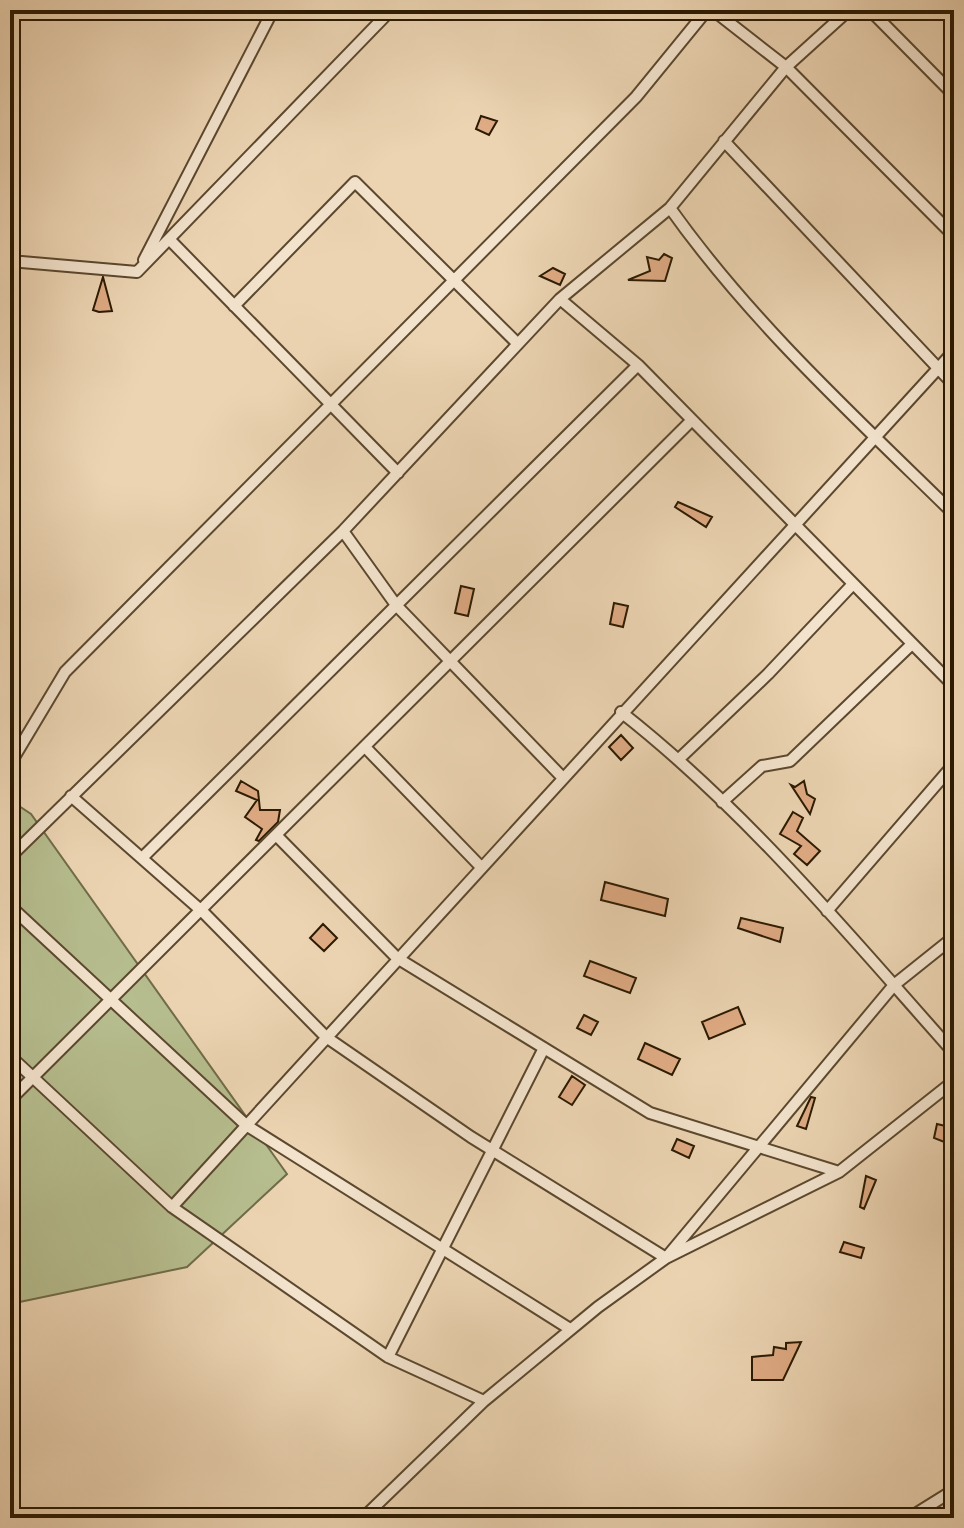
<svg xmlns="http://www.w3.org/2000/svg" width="964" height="1528" viewBox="0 0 964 1528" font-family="'IM FELL French Canon',serif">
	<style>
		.green { fill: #b6bd8e; stroke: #706c48; stroke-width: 2 }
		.building { fill: #dfab84; stroke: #2b1a02; stroke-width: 2 }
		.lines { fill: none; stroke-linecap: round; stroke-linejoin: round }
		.street-casing { stroke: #5b482e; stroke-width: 14 }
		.street { stroke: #f3e3cd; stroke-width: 10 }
	</style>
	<rect width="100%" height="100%" fill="#ecd4b2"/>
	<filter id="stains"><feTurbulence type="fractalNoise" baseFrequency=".0025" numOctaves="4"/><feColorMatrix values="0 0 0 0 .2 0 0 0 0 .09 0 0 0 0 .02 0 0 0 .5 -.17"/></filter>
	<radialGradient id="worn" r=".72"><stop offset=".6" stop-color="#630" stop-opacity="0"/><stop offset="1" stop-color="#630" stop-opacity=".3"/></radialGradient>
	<path class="green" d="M10 800 31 814 287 1174 187 1267 10 1304Z"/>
	<path class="building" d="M481 116 497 121 489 135 476 129Z
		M664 254 672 258 665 281 628 280 650 271 647 257 659 260Z
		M553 268 565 274 560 285 540 276Z
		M103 277 112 311 99 312 93 310Z
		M678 502 712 517 706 527 675 507Z
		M461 586 474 589 468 616 455 613Z
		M614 603 628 606 623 627 610 624Z
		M621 735 633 748 621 760 609 747Z
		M241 781 258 791 260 810H280L278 822 259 841 256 840 262 829 245 817 257 800 236 791Z
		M804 781 807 794 815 799 810 814 791 785 795 787Z
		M793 812 803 818 797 831 820 851 807 865 794 854 801 846 780 834Z
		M605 882 668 899 665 916 601 900Z
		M741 918 783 928 780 942 738 928Z
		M323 924 337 938 324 951 310 938Z
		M590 961 636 978 630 993 584 976Z
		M738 1007 745 1024 709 1039 702 1022Z
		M584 1015 598 1022 591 1035 577 1028Z
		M645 1043 680 1059 672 1075 638 1059Z
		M572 1076 585 1085 572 1105 559 1097Z
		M811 1097 815 1098 806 1129 797 1126Z
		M937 1124 954 1128 952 1145 934 1138Z
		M677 1139 694 1146 689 1158 672 1150Z
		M866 1176 876 1180 864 1209 860 1207Z
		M844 1242 864 1248 861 1258 840 1252Z
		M801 1342 783 1380H752V1357L773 1355 774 1347 786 1349V1343Z"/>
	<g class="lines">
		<g class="street-casing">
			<path id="street" d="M713 10 786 67 954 236
				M870 10 954 95
				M724 141 954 385
				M670 208C751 322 854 416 954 514
				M169 239 398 473
				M144 260 273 10
				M10 261 137 272 391 10
				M560 299 638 365 954 686
				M234 306 355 182 518 344
				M343 531 396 605 562 777
				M621 712C746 810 849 935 954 1053
				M365 747 481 867
				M680 758 768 674 853 584
				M10 764 65 672 636 97 707 10
				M71 796 204 913 326 1037 471 1137 666 1258 839 1172 954 1081
				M722 802 762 766 790 761 912 644
				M276 835 397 958 650 1113 839 1172
				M10 857 343 531 560 299 670 208 786 67 849 10
				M142 858 638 365
				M10 906 246 1125 570 1329
				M827 911 954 764
				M10 1056 172 1207 388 1357 484 1401
				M10 1100 692 420
				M172 1207 954 351
				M388 1357 544 1048
				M363 1518 484 1401 598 1307 666 1258 894 985 954 937
				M909 1518 954 1490"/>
		</g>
		<use href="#street" class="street"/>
	</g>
	<rect width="964" height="1528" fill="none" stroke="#ecd4b2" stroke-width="40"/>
	<rect x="12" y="12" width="940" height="1504" fill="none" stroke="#2b1a02" stroke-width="4"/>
	<rect x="20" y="20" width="924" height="1488" fill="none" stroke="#2b1a02" stroke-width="2"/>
	<rect width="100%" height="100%" filter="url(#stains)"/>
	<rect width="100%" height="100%" fill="url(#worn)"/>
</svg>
